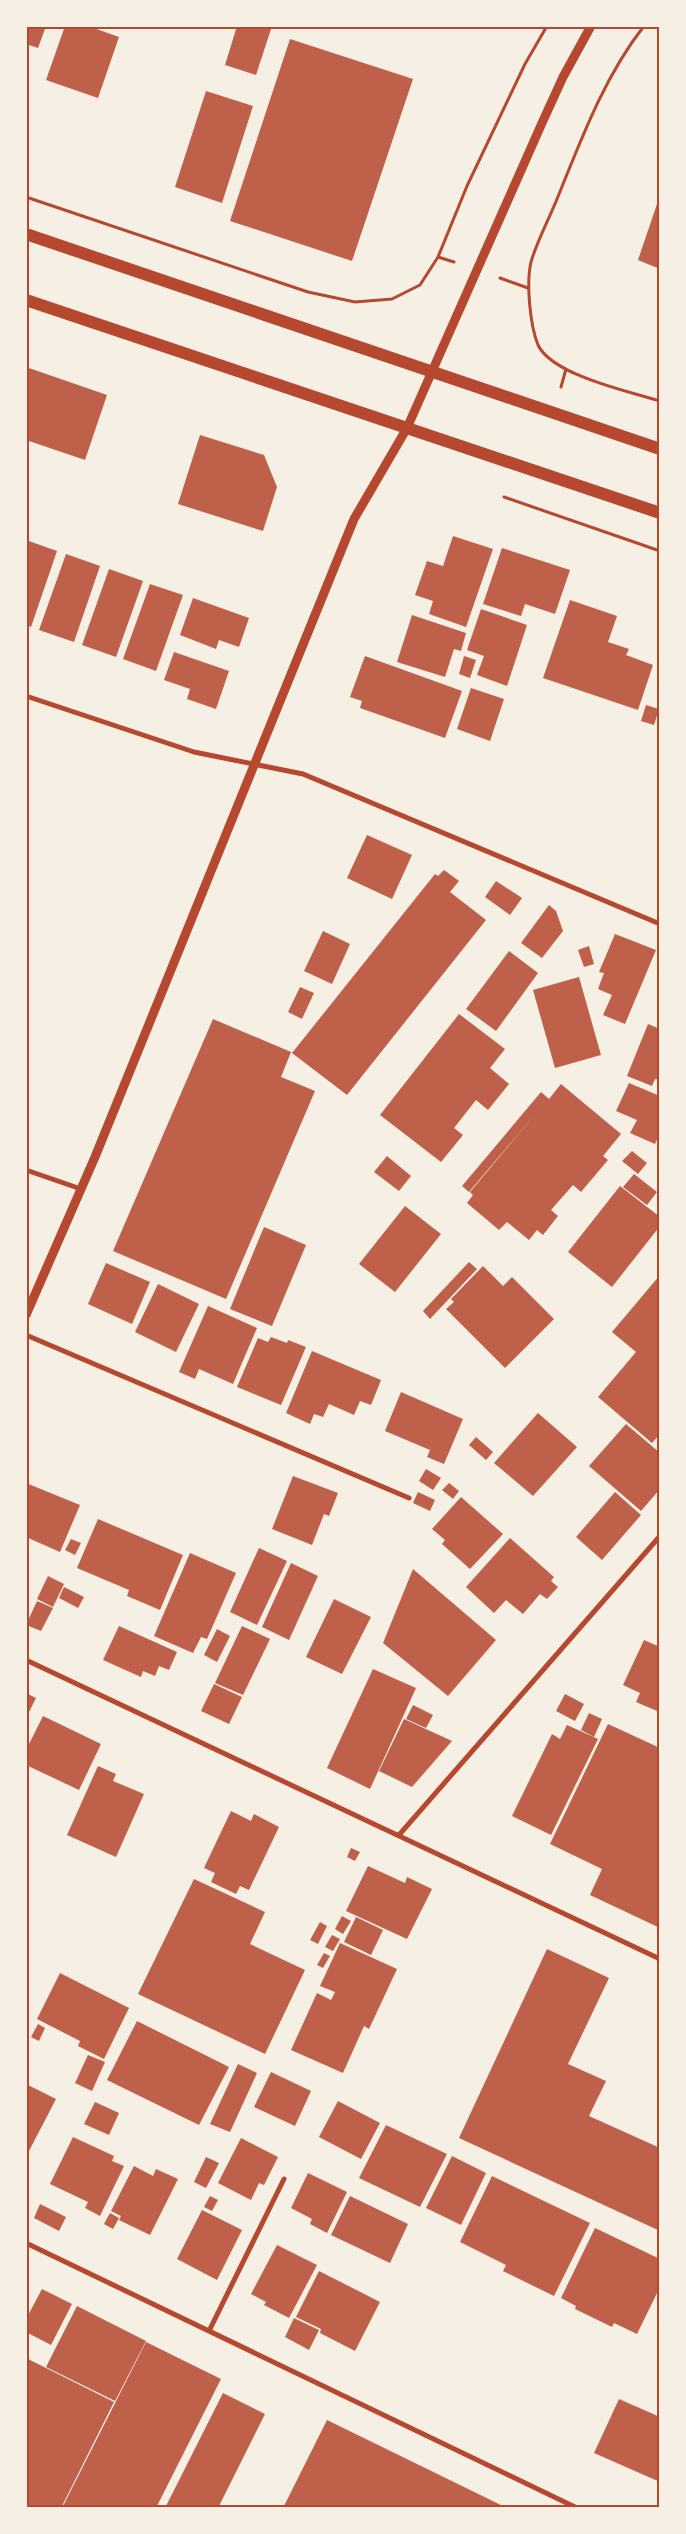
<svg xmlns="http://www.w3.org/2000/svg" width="686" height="2534" viewBox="0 0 686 2534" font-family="'PT Sans',sans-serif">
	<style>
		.building { fill: #bf614a }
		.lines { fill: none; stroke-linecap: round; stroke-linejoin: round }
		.path { stroke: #b5482f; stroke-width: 3 }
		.minor { stroke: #b5482f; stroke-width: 5 }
		.tertiary { stroke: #b5482f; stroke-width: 9 }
		.primary { stroke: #b5482f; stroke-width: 12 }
		.neatline { fill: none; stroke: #b5482f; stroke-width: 2 }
	</style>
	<rect width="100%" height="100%" fill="#f6efe4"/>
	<path class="building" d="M26 26H46L38 48 26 44Z
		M65 26H88L119 37 98 98 46 80Z
		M237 26H272L256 75 225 65Z
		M290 39 413 79 352 261 230 221Z
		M206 91 253 106 222 203 175 187Z
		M658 201H660V269L638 260Z
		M26 367 107 395 85 460 26 440Z
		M200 435 264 455 277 487 263 531 178 504Z
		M453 536 493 549 466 627 429 614 433 601 415 595 427 561 443 566Z
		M26 540 57 551 31 627 26 625Z
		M502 548 570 570 555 614 525 604 521 616 483 604Z
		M66 554 100 566 74 642 39 630Z
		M109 569 143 581 116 657 82 645Z
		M150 584 183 595 156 671 123 659Z
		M193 598 249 618 239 647 219 640 216 649 180 635Z
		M570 600 617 616 608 642 629 649 626 655 653 665 638 710 543 678Z
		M481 609 527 625 507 686 477 675 484 656 467 650Z
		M412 615 466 633 461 651 454 649 445 677 397 662Z
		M174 652 229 671 216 709 187 699 190 689 164 680Z
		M365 656 462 691 445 738 360 708 362 701 350 697Z
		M464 656 476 660 470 678 459 674Z
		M471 688 504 699 490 741 457 729Z
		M646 705 659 709 654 725 641 721Z
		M367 835 412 855 392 899 347 878Z
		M444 870 459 881 450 892 486 920 347 1095 292 1053 435 874 438 876Z
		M496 881 522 898 510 915 485 897Z
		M549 905 556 911 563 931 542 958 521 943Z
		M323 931 350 944 332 984 304 971Z
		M615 934 656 950 625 1024 603 1015 612 995 598 989 604 973 599 972Z
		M589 946 594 964 584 967 578 950Z
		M509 951 538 973 496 1031 466 1009Z
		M579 977 601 1055 555 1068 533 990Z
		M300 987 314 993 302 1019 288 1012Z
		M459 1014 505 1049 490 1068 509 1084 488 1110 476 1100 454 1128 463 1135 441 1162 380 1115Z
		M213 1019 291 1052 281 1077 315 1091 226 1299 113 1251Z
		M648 1024 660 1029V1080L655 1079 652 1086 627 1076Z
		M629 1083 660 1096V1133L655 1144 630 1133 637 1120 616 1111Z
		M561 1084 621 1134 603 1156 608 1160 581 1192 573 1185 551 1210 558 1216 543 1235 537 1230 529 1240 507 1222 499 1230 467 1203 473 1195 470 1192 538 1111 469 1192 462 1186 541 1092 549 1099Z
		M632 1151 647 1163 638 1174 622 1161Z
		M387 1156 411 1176 399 1191 374 1172Z
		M634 1174 657 1192 647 1205 623 1187Z
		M620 1186 660 1217V1226L612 1287 568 1252Z
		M405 1206 441 1234 395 1292 359 1264Z
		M264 1227 306 1245 272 1326 230 1309Z
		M469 1262 477 1269 430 1319 423 1311Z
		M106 1263 150 1282 132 1324 88 1304Z
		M483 1266 503 1286 512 1277 554 1319 505 1368 446 1309 454 1302 451 1299Z
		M660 1275V1434L652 1443 598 1397 636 1352 612 1332Z
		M158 1284 199 1304 176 1352 135 1332Z
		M208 1306 257 1328 233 1384 199 1369 195 1379 179 1372Z
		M271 1337 287 1343 288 1340 306 1347 281 1405 237 1387 258 1338 268 1342Z
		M312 1351 381 1380 371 1405 360 1401 354 1415 329 1404 323 1417 314 1414 310 1424 286 1413Z
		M401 1392 463 1419 444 1464 427 1457 430 1450 385 1431Z
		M538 1413 577 1447 533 1496 494 1463Z
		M626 1424 660 1453V1489L641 1511 589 1466Z
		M476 1437 493 1452 486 1460 469 1445Z
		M426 1469 441 1478 433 1490 419 1481Z
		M293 1476 338 1493 329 1516 324 1514 312 1545 272 1529Z
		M26 1483 80 1505 60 1552 26 1537Z
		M449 1483 459 1491 453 1499 442 1490Z
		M418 1492 435 1500 430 1511 413 1503Z
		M615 1492 641 1515 602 1560 576 1537Z
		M461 1497 503 1534 470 1569 442 1544 445 1540 432 1529Z
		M98 1519 183 1555 160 1610 127 1596 129 1590 77 1568Z
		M510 1538 554 1577 551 1581 558 1587 547 1599 540 1594 523 1614 506 1600 494 1613 466 1587Z
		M71 1539 81 1543 75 1555 65 1550Z
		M259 1548 287 1561 257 1625 230 1612Z
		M190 1553 236 1573 207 1639 201 1637 193 1653 154 1636Z
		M291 1563 318 1576 289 1640 262 1627Z
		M413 1569 496 1640 448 1696 383 1643Z
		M48 1576 64 1584 53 1607 37 1599Z
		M64 1587 84 1597 78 1608 59 1598Z
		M334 1599 371 1617 342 1674 306 1657Z
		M37 1601 53 1608 41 1631 26 1625Z
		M119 1626 177 1652 169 1670 159 1666 155 1676 143 1671 141 1677 103 1660Z
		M242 1626 270 1639 243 1695 215 1683Z
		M217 1629 230 1636 217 1662 204 1655Z
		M644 1640 660 1647V1706L657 1711 636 1702 640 1693 623 1685Z
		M373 1669 416 1688 370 1789 327 1768Z
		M214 1684 242 1697 229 1724 201 1711Z
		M26 1693 36 1698 26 1718Z
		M565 1694 584 1704 575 1721 556 1711Z
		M413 1705 433 1715 426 1728 406 1719Z
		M589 1713 602 1719 594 1737 581 1730Z
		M43 1716 101 1744 79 1790 26 1765V1750Z
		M404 1719 452 1741 412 1787 379 1771Z
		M608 1724 660 1748V1928L590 1895 602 1869 550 1844Z
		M567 1725 598 1739 551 1835 512 1816 552 1734 560 1739Z
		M98 1766 116 1774 113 1781 144 1794 116 1857 67 1835Z
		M231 1811 251 1821 254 1814 279 1827 249 1890 240 1886 236 1894 211 1882 215 1873 204 1868Z
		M351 1848 360 1852 355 1861 347 1857Z
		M368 1866 405 1883 407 1877 432 1889 407 1939 346 1911Z
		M194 1879 265 1912 250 1944 305 1970 265 2054 138 1994Z
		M342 1916 351 1921 343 1934 335 1929Z
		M356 1917 383 1930 371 1955 344 1942Z
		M320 1922 327 1926 318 1944 310 1940Z
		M332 1935 340 1939 333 1951 325 1947Z
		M340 1943 397 1969 369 2029 364 2026 343 2073 291 2050 317 1993 331 2000 335 1992 320 1986Z
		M547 1949 609 1978 568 2064 606 2081 589 2116 660 2148V2231L459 2138Z
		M324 1953 330 1956 323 1968 317 1965Z
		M60 1973 129 2008 104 2059 78 2046 80 2041 37 2019Z
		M137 2021 229 2067 199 2125 107 2080Z
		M38 2024 45 2028 39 2041 31 2037Z
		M88 2055 105 2062 92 2091 75 2083Z
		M238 2064 257 2073 230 2132 210 2124Z
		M271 2072 311 2091 295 2126 254 2107Z
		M26 2084 56 2099 29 2151 26 2149Z
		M338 2101 380 2123 361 2159 319 2137Z
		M95 2102 119 2113 109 2135 84 2124Z
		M386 2125 447 2154 420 2207 359 2178Z
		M73 2137 114 2156 112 2161 124 2166 100 2216 85 2208 88 2202 50 2184Z
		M241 2138 278 2157 264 2185 259 2183 251 2200 218 2183Z
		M452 2156 486 2173 461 2225 426 2208Z
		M206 2157 219 2163 206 2188 194 2182Z
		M134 2166 153 2176 156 2169 178 2179 150 2235 119 2220 121 2216 111 2211Z
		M308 2173 347 2192 327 2233 310 2224 312 2219 291 2208Z
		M492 2176 590 2223 554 2296 503 2271 506 2265 460 2242Z
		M210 2196 218 2200 212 2211 204 2207Z
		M350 2196 408 2224 390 2263 331 2235Z
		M40 2204 66 2217 59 2231 34 2218Z
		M202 2210 242 2230 217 2280 177 2259Z
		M110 2213 119 2218 113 2229 104 2224Z
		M595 2228 660 2259V2287L637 2334 614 2323 612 2327 575 2309 576 2306 561 2298Z
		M277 2245 317 2265 289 2318 264 2305 266 2302 251 2294Z
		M319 2271 380 2302 355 2351 320 2333 321 2329 296 2317Z
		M42 2289 72 2304 51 2345 26 2332V2319Z
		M77 2306 146 2341 115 2401 46 2367Z
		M294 2318 319 2330 309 2350 285 2337Z
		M146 2342 221 2379 156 2508H62Z
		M26 2358 114 2402 61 2508 26 2507Z
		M223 2393 265 2414 218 2508H165Z
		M619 2399 660 2417V2482L594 2453Z
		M327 2420 507 2508H283Z"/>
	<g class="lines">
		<path class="path" d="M644 26C604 77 581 140 557 199 549 219 537 241 531 262 526 283 530 325 538 345 552 375 630 392 660 401
			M26 197 308 292 355 302 392 299 420 285 438 257 467 186 525 64 547 26
			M438 257 454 262
			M500 278 528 288
			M561 387 566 369
			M504 497 660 551"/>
		<path class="minor" d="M26 696 194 752 303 774 660 924
			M26 1170 81 1189
			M26 1335 409 1498
			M26 1660 660 1959
			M399 1835 660 1536
			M26 2243 577 2508
			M209 2331 284 2179"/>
		<path class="tertiary" d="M26 1315 95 1157 354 519 407 428 542 123 563 77 591 26"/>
		<path class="primary" d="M26 234 660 449
			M26 300 660 513"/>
	</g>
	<rect width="686" height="2534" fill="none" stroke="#f6efe4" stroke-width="55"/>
	<rect x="28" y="28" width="630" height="2478" class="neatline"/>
</svg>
